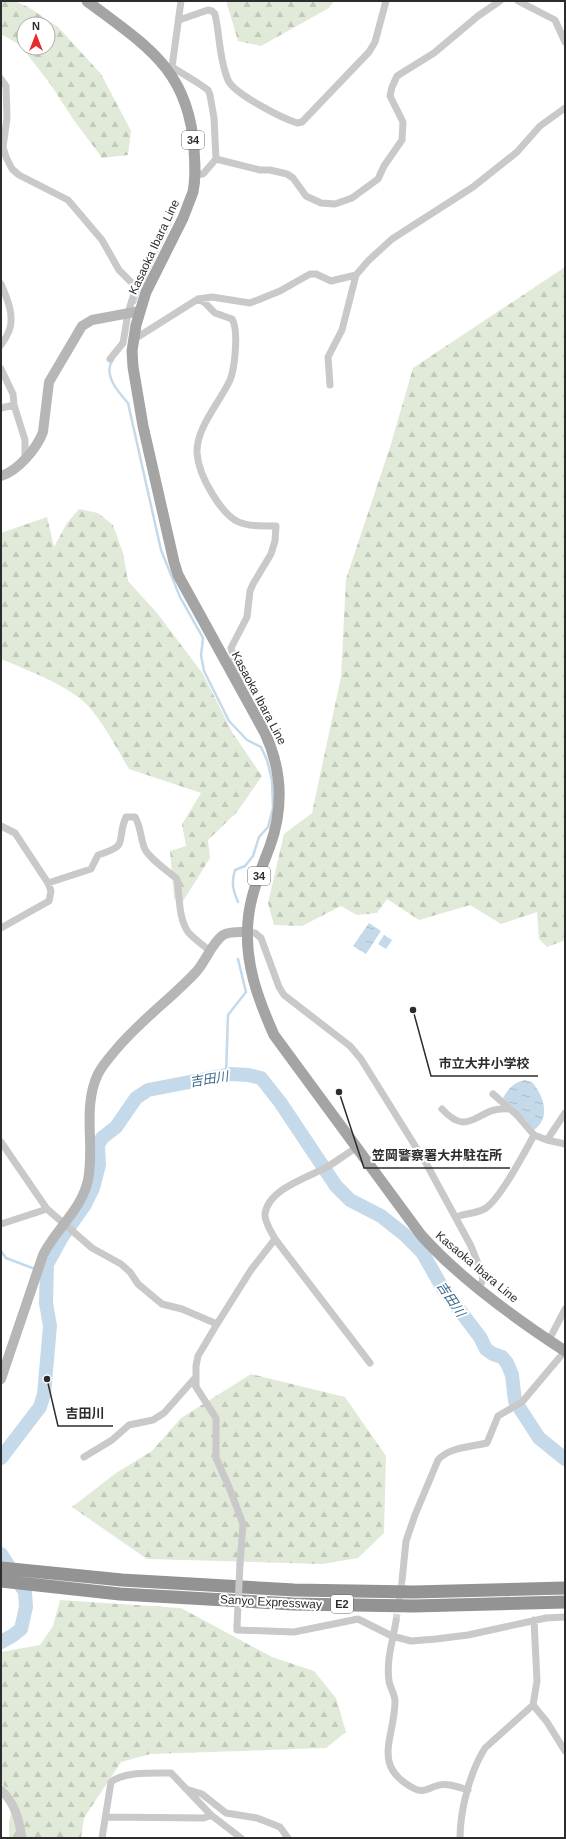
<svg xmlns="http://www.w3.org/2000/svg" width="566" height="1839" viewBox="0 0 566 1839" font-family="Helvetica,'Noto Sans JP',sans-serif">
	<style>
		.forest { fill: url(#forest-firs); fill-rule: evenodd }
		.water { fill: url(#water-ripples) }
		.lines { fill: none; stroke-linecap: round; stroke-linejoin: round }
		.stream { stroke: #c4daeb; stroke-width: 2.5 }
		.river { stroke: #c4daeb; stroke-width: 14 }
		.minor-tunnel { stroke: #d5d5d5; stroke-width: 7; stroke-dasharray: 7 3.5; stroke-linecap: butt }
		.minor { stroke: #c9c9c9; stroke-width: 7 }
		.tertiary { stroke: #c9c9c9; stroke-width: 9 }
		.secondary { stroke: #b6b6b6; stroke-width: 10 }
		.primary { stroke: #a4a4a4; stroke-width: 11 }
		.motorway { stroke: #939393; stroke-width: 13 }
		.minor-bridge { stroke: #c9c9c9; stroke-width: 7 }
		.labels { text-anchor: middle; dominant-baseline: central; stroke-width: 4; stroke-linejoin: round; paint-order: stroke }
		.shield { fill: #fff; stroke: #6b6b6b; stroke-width: 1 }
		.shield-label { font-size: 11px; font-weight: bold; fill: #2c2c2c }
		.street-label { font-size: 12px; fill: #2c2c2c; stroke: #fff }
		.water-label { font-size: 13px; font-style: italic; fill: #3a698e; stroke: #fff }
		.leader { fill: none; stroke: #2c2c2c; stroke-width: 1.5 }
		.callout-dot { fill: #2c2c2c; stroke: #fff; stroke-width: 1.5 }
		.callout-label { font-size: 13px; text-anchor: middle; font-weight: bold; fill: #2c2c2c; stroke: #fff; stroke-width: 4; stroke-linejoin: round; paint-order: stroke }
	</style>
	<defs>
		<pattern id="forest-firs" width="22" height="20" patternUnits="userSpaceOnUse"><rect width="22" height="20" fill="#e1ead9"/><path d="M5 1l3.5 6h-7zM16 11l3.5 6h-7z" fill="#c1c9ba"/></pattern>
		<pattern id="water-ripples" width="26" height="14" patternUnits="userSpaceOnUse"><rect width="26" height="14" fill="#c4daeb"/><path d="M2 4q2-2 4 0t4 0M15 11q2-2 4 0t4 0" fill="none" stroke="#a9bbca"/></pattern>
	</defs>
	<rect width="100%" height="100%" fill="#fff"/>
	<path class="forest" d="M1 1H15L28 7 58 27 101 74 131 131 128 155 102 158 73 119 51 85 20 45 1 34ZM24 24H48V48H24Z
		M227 1H334L329 8 261 46 238 41 227 4Z
		M565 267V938L563 941 547 947 539 939 537 912 501 924 470 905 419 920 387 899 377 913 357 915 341 906 302 926 274 925 268 903 284 834 312 813 341 677 346 579 391 444 413 368Z
		M79 509 98 513 113 525 123 553 128 581 157 613 203 674 232 732 262 776 237 812 208 840 210 858 180 906 174 898 170 851 186 846 182 824 201 793 129 769C117 749 97 710 78 697 55 680 27 670 1 659V533L47 517 54 547 67 523Z
		M251 1374 345 1397 386 1456 384 1533 358 1558 322 1564 147 1559 72 1507 116 1473 152 1451 181 1418Z
		M60 1600 181 1608 272 1657 314 1671 336 1698 346 1732 326 1748 150 1754 121 1762 84 1818 81 1838H9V1822L14 1799 1 1782V1652L40 1645 53 1626Z"/>
	<path class="water" d="M369 923 381 931 366 954 353 946Z
		M384 935 392 940 386 949 378 944Z
		M525 1080 532 1082C544 1096 551 1118 534 1130L526 1120 503 1098C508 1089 514 1082 525 1080Z"/>
	<g class="lines">
		<path class="stream" d="M135 303 138 293 174 216
			M113 360C102 374 119 393 128 403L161 550 180 597 203 638 201 655 204 671 229 721 247 740 261 747 267 760 272 780 273 808 268 827 259 837 253 856 245 866 235 870C231 883 233 890 238 902
			M226 1075 228 1015 246 992 238 959
			M1 1251 6 1258 35 1269"/>
		<path class="river" d="M1 1458 40 1407 44 1394 50 1326 46 1303 47 1264 62 1237 84 1206 93 1188 99 1165 98 1145 102 1138 116 1127 136 1098 148 1090 231 1074 248 1075 261 1078 280 1102 336 1186 350 1200 381 1216 405 1235 422 1252 442 1287 480 1337 486 1349 493 1354 502 1357 507 1363 512 1375 515 1401 539 1438 565 1459
			M1 1554 25 1592 26 1607 21 1629 12 1636 1 1642"/>
		<path class="minor-tunnel" d="M396 1621 402 1581"/>
		<path class="minor" d="M518 1 555 20 565 42
			M179 20 208 10 212 11 215 14C220 36 219 59 228 80 234 94 282 118 297 123L302 122 369 52 375 42 386 1
			M172 67 198 83 208 90 210 95 214 118 216 159 203 174 195 175
			M168 69 172 67 181 1
			M1 79 6 86 7 118 3 147 6 157 12 169 19 175 68 200 102 240 119 270 133 284 135 290 128 313 123 343 110 359
			M216 159 260 170H270L287 174 293 178 306 196 321 203 335 204 352 198 378 179 384 166 402 140 403 122 390 96 392 87 397 76 434 53 478 16 500 1
			M1 284C7 298 15 316 9 331 7 336 4 341 1 345
			M198 299 204 302 215 313 232 319C239 330 235 373 228 384 218 404 196 429 197 453 198 467 206 484 213 495 232 526 242 526 276 526L275 541 271 554 253 584 250 591 247 617 231 648 240 677V684
			M133 340 198 299 212 297 250 303 280 291 310 274H316L331 281 356 275
			M1 369 13 394 14 405
			M330 385 328 357 342 330 356 275 369 260 392 239 473 187 517 152 540 126 565 108
			M1 408 14 405 25 440V459
			M1 826 15 833 48 883 51 891 49 901 1 928
			M48 883 91 869 98 855C131 845 115 842 126 817H135C141 827 140 836 144 847 147 857 168 871 177 879 180 897 178 917 188 932 194 939 203 945 210 951
			M247 932 255 933 261 938 279 987 284 995 350 1046 361 1059 427 1165 471 1246 483 1276 482 1282 478 1287
			M493 1094 517 1115 534 1135 547 1140 565 1144
			M442 1109C470 1140 478 1105 509 1109
			M547 1140 565 1113
			M1 1142 47 1209 92 1248 121 1264 130 1272 138 1284 162 1304 182 1309 217 1324
			M356 1148C346 1154 337 1161 327 1167 309 1177 268 1189 265 1214 264 1221 272 1233 275 1239L370 1363
			M456 1217C465 1213 477 1214 486 1208 500 1198 525 1152 534 1135
			M1 1224 47 1209
			M549 1340 565 1309
			M84 1457 112 1440 129 1425 153 1420 164 1413 195 1378
			M240 1564 243 1524 229 1487 216 1458V1418L196 1387V1366L198 1356 217 1324 251 1270 275 1239
			M402 1581 406 1541 415 1515 438 1460C449 1447 471 1447 487 1443L498 1416 522 1402 565 1351
			M396 1621C393 1640 386 1660 389 1681 390 1688 395 1694 395 1701 395 1738 370 1766 415 1789 423 1793 429 1788 436 1786 447 1782 458 1787 468 1790
			M237 1626V1630L294 1632 358 1619 392 1636 411 1641 436 1639 468 1635 546 1618 565 1617
			M533 1705 547 1722 565 1751
			M186 1789 202 1794 226 1813 257 1818 280 1827 288 1838
			M106 1817 204 1818 211 1815
			M102 1838 111 1782C125 1771 155 1773 171 1773L211 1815 241 1838
			M460 1838C460 1810 470 1772 485 1748L533 1705 537 1681 534 1620"/>
		<path class="tertiary" d="M1 1790C15 1803 19 1820 22 1838"/>
		<path class="secondary" d="M1 476C18 471 37 448 43 432L49 382 82 326 92 320 140 311
			M1 1379 43 1255C56 1229 82 1209 88 1180 95 1146 82 1107 98 1074 102 1066 108 1059 114 1052 138 1022 170 1000 196 972 206 961 211 944 223 935 230 931 239 932 247 932"/>
		<path class="primary" d="M87 1C145 45 189 69 194 149 195 164 196 177 193 192L183 218 146 292 136 325 132 351 133 367 143 426 174 562 178 575 265 733C282 770 284 807 270 846 261 870 250 895 248 921 244 962 258 999 274 1035L421 1235C460 1279 516 1319 565 1351"/>
		<path class="motorway" d="M1 1568 122 1580 294 1590 414 1592 565 1588
			M1 1581 120 1594 293 1604 414 1606 565 1602"/>
		<path class="minor-bridge" d="M237 1626 240 1564"/>
	</g>
	<g class="labels">
		<g class="shield">
			<rect x="182" y="131" width="22" height="18" rx="3"/>
			<rect x="248" y="867" width="22" height="18" rx="3"/>
			<rect x="331" y="1595" width="22" height="18" rx="3"/>
		</g>
		<g class="shield-label">
			<text x="193" y="140">34</text>
			<text x="259" y="876">34</text>
			<text x="342" y="1604">E2</text>
		</g>
		<g class="street-label">
			<text transform="translate(154 247) rotate(-65)">Kasaoka Ibara Line</text>
			<text transform="translate(259 698) rotate(62)">Kasaoka Ibara Line</text>
			<text transform="translate(477 1267) rotate(40)">Kasaoka Ibara Line</text>
			<text transform="translate(271 1602) rotate(3)">Sanyo Expressway</text>
		</g>
		<g class="water-label">
			<text transform="translate(209 1079) rotate(-9)">吉田川</text>
			<text transform="translate(451 1299) rotate(56)">吉田川</text>
		</g>
	</g>
	<path class="leader" d="M413 1010L431 1076H538M339 1092L364 1168H510M47 1379L58 1426H113"/>
	<g class="callout-dot">
		<circle cx="413" cy="1010" r="4"/>
		<circle cx="339" cy="1092" r="4"/>
		<circle cx="47" cy="1379" r="4"/>
	</g>
	<g class="callout-label">
		<text x="484" y="1068">市立大井小学校</text>
		<text x="437" y="1160">笠岡警察署大井駐在所</text>
		<text x="85" y="1418">吉田川</text>
	</g>
	<rect width="566" height="1839" fill="none" stroke="#2c2c2c" stroke-width="4"/>
	<g transform="translate(36 36)"><circle r="19" fill="#ffffff" stroke="#ababab"/>
	<path d="M0-3L7 15L0 10L-7 15Z" fill="#e62b2f"/>
	<text y="-6" font-size="11" font-weight="bold" text-anchor="middle" fill="#2c2c2c">N</text>
	</g>
</svg>
